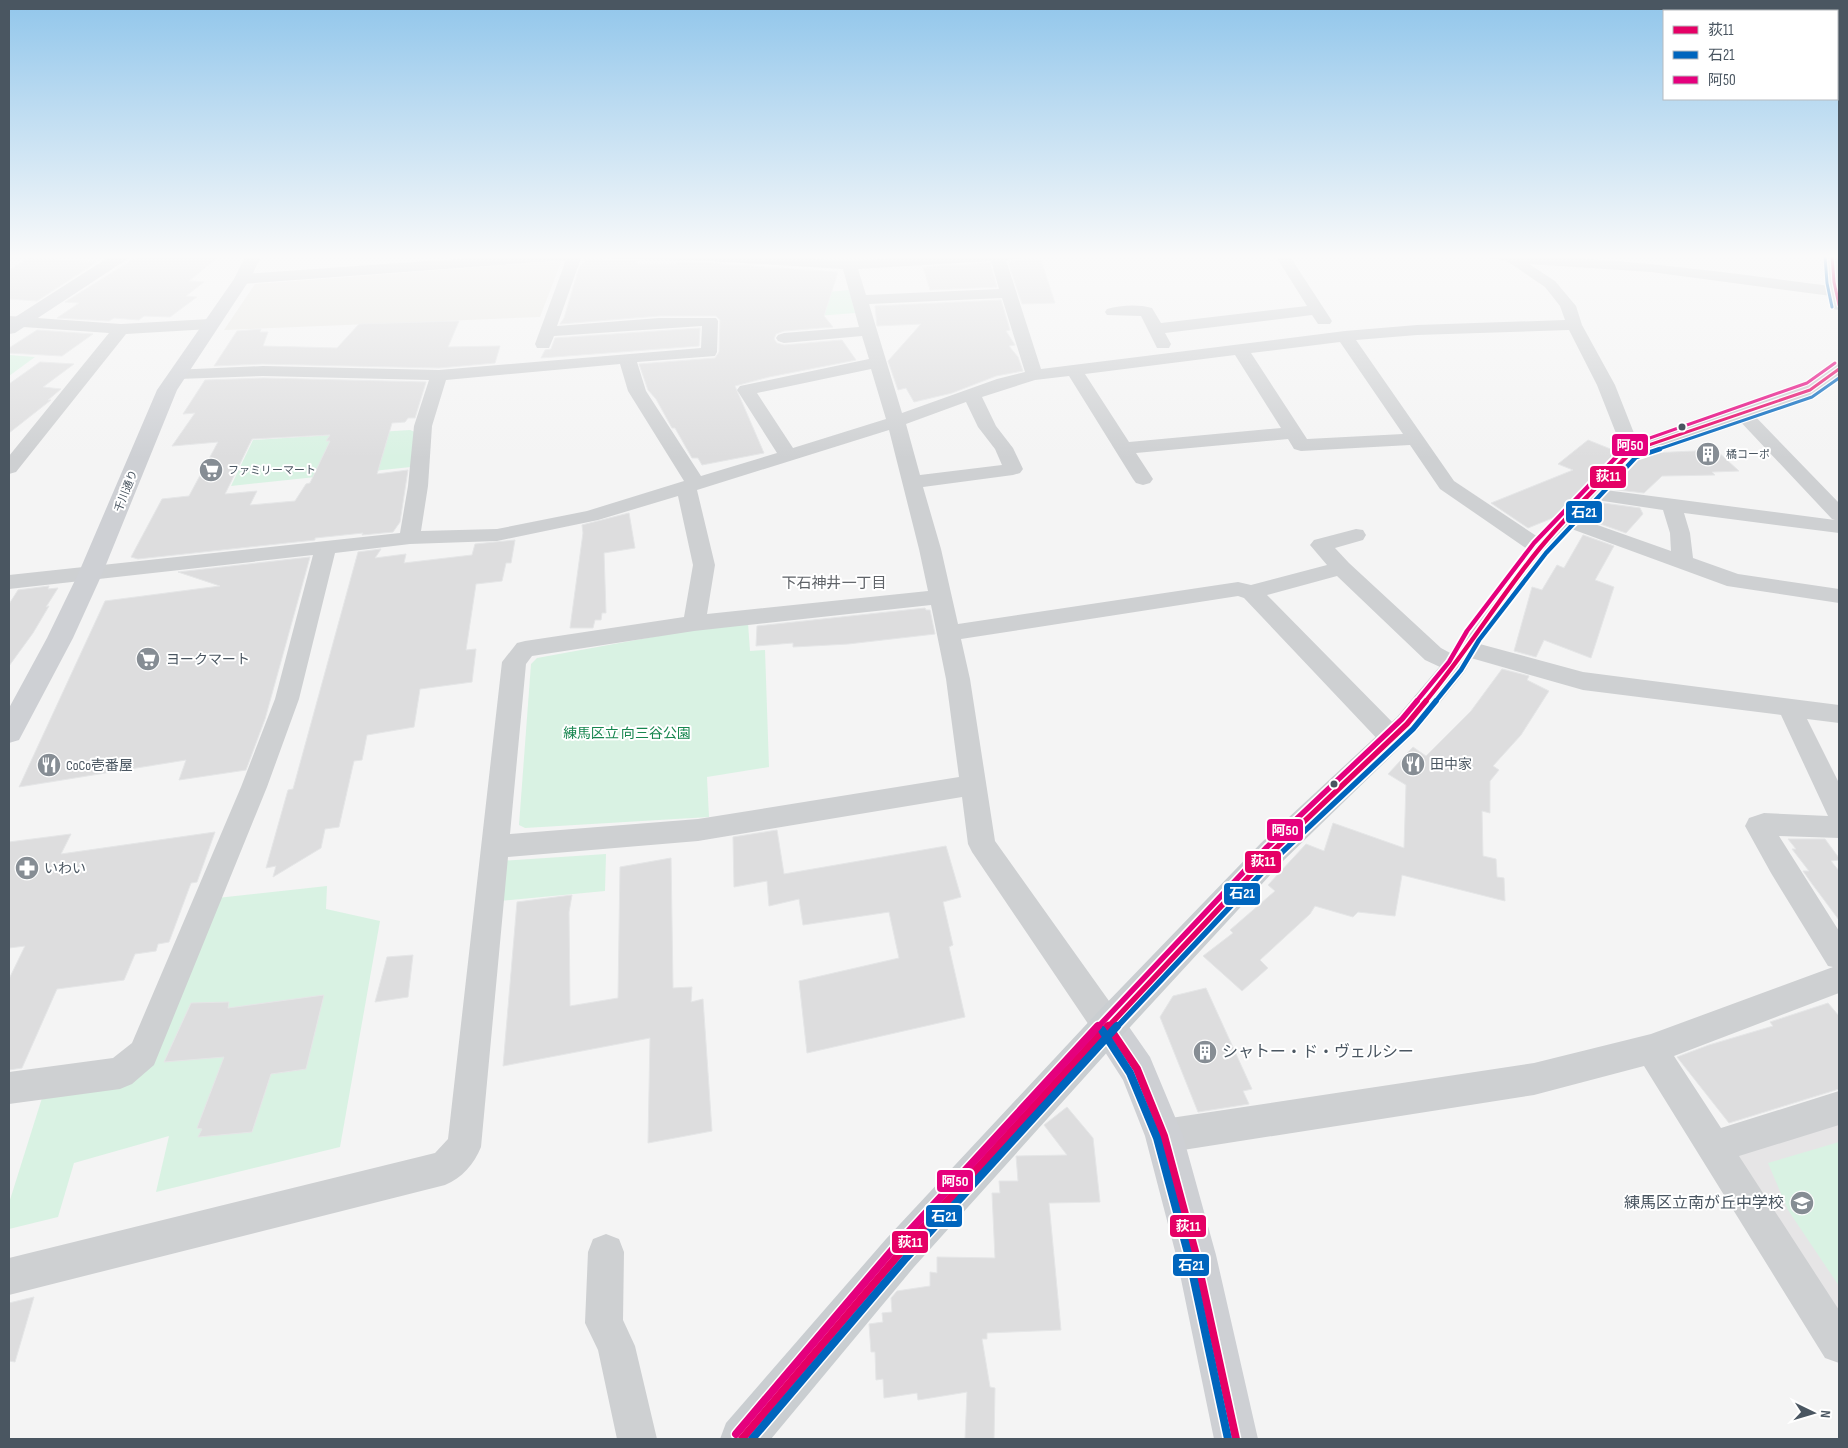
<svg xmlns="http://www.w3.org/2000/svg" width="1848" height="1448" viewBox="0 0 1848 1448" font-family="'Sofia Sans Condensed','Noto Sans JP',sans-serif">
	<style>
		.commercial { fill: #e8e7e3 }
		.education { fill: #e6e5e6 }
		.green { fill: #d9f2e3 }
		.building { fill: #ddddde; stroke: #e5e6e7; fill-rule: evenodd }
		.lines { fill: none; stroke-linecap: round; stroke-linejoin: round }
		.street { fill: #ced0d2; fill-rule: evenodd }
		.secondary { fill: #ced0d4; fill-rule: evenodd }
		.primary { fill: #caced1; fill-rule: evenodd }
		.bus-1-far3-casing { stroke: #fff; stroke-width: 5.5 }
		.bus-1-far2-casing { stroke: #fff; stroke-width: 8 }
		.bus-1-far1-casing { stroke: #fff; stroke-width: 9 }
		.bus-1-casing { stroke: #fff; stroke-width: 11 }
		.bus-2-far3-casing { stroke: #fff; stroke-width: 5.5 }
		.bus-2-far2-casing { stroke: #fff; stroke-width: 8 }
		.bus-2-far1-casing { stroke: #fff; stroke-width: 9 }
		.bus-2-casing { stroke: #fff; stroke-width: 11 }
		.bus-3-far3-casing { stroke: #fff; stroke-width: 5.5 }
		.bus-3-far2-casing { stroke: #fff; stroke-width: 8 }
		.bus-3-far1-casing { stroke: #fff; stroke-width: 9 }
		.bus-3-casing { stroke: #fff; stroke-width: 11 }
		.bus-1-far3 { stroke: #e50065; stroke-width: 3 }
		.bus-1-far2 { stroke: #e50065; stroke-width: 4.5 }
		.bus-1-far1 { stroke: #e50065; stroke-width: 5.5 }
		.bus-1 { stroke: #e50065; stroke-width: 8 }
		.bus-2-far3 { stroke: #0065bd; stroke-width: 3 }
		.bus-2-far2 { stroke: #0065bd; stroke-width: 4.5 }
		.bus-2-far1 { stroke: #0065bd; stroke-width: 5.5 }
		.bus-2 { stroke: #0065bd; stroke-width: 8 }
		.bus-3-far3 { stroke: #e5007d; stroke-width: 3 }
		.bus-3-far2 { stroke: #e5007d; stroke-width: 4.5 }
		.bus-3-far1 { stroke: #e5007d; stroke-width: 5.5 }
		.bus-3 { stroke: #e5007d; stroke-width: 8 }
		.bus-dot { fill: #4a5661; stroke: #fff; stroke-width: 2 }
		.labels { text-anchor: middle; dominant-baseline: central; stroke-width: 4; stroke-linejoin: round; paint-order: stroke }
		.far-poi-label { font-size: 11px; fill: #4a5661; stroke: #fff; text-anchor: start }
		.far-street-label { font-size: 11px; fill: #4a5661; stroke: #fff }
		.poi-label { font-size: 14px; fill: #4a5661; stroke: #fff; text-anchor: start }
		.park-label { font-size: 14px; fill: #17864f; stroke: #fff }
		.neighbourhood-label { font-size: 15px; fill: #5f6368; stroke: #fff }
		.near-poi-label { font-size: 16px; fill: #4a5661; stroke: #fff; text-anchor: start }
		.line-badge { stroke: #fff; stroke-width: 2 }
		.badge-label { font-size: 14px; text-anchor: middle; font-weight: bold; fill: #fff }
	</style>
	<rect width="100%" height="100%" fill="#f4f4f4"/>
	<path class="commercial" d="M559 261 561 262 540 317 224 330 255 284Z"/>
	<path class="education" d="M710 255H873L874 260 848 262Z
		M1839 1119V1321L1796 1257 1732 1150Z"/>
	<path class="green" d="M849 290 855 313 817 316 828 292Z
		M9 355 35 357 9 376Z
		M410 430 415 432 411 467 231 486 253 440Z
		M748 623 750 651 765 650 769 767 707 777 709 817 525 828 519 825 531 664 537 658 691 630Z
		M606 854 605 891 499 901 500 861Z
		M327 886 326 909 380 921 340 1147 156 1192 169 1136 74 1163 58 1217 9 1229V1203L42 1098 130 1079 217 898Z
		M1839 1142V1286L1788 1210 1768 1163Z"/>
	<path class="building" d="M140 255H221L189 281 204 282 186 296 197 297 170 317 144 316 139 320 114 318 109 321 57 318 79 303 65 302Z
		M28 258 97 262 37 301 9 299V270Z
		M586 259 638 261 637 264H677L678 262H692L838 272 824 316 833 327 784 331 776 334 774 339 777 343 784 345 842 340 856 360 769 377 735 386 764 453 702 465 698 458H692L675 428H672L656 399 648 390 639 364 715 358 719 352 720 320 716 316H659L560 324 564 318 579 268Z
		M1026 259 1041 260 1055 303 1022 304 1008 262Z
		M990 263 997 287 930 290 923 267Z
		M1001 300 1010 330 1006 331 1015 345 1009 346 1018 357 1023 371 996 376 952 393 914 402 906 388 898 390 888 361 921 324 877 326 875 306Z
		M459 321 448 347 500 346 495 363 439 368 263 364 214 366 237 331 261 329 260 332H268L263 346 337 348 359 324Z
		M700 328 699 346 541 358 545 350 551 349 555 338Z
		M37 330 93 334 62 356 9 353V348Z
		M40 362 74 364 43 387 61 389 48 400H51L9 433V384Z
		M263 378 426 382 415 418H408L405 422 392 423 377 474 408 470 400 522 393 532 362 535 363 533 315 538V540L138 559 131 557 162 499 189 496 218 442 172 446 195 413 183 414 205 380ZM330 435 326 441H330L310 483 306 484 295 501 250 505 257 491 225 494 252 439Z
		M1588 440 1618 452 1555 517 1528 528 1491 503 1573 470 1558 464Z
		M1716 450 1739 471 1712 472 1715 475 1662 476 1644 493 1610 489 1640 457 1651 453Z
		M1603 503 1640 508 1643 514 1626 533 1592 521Z
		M629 513 635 548 604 553 606 613H602L601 620H595L593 628H570L583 533 582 525Z
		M1583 535 1614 546 1595 580 1614 587 1591 658 1544 640 1536 657 1514 651 1532 587 1542 590 1557 565 1564 568Z
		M515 540 511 563H506L502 581 476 584 466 650 476 649 472 682 420 689 414 727 367 735 362 760 354 761 339 827 325 829 321 848 273 877 276 866 266 868 288 790 293 789 358 552 381 549 375 558 406 554 404 563 472 555 475 544Z
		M310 557 265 719 246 770 179 780 186 760 19 787 105 601 220 586 178 572Z
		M49 586 48 589 58 588 46 607 49 606 33 633 9 666V604L18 590Z
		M925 608 926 610H930L935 634 848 644 793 647V643L756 646 757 626Z
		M1502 669 1529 676 1527 680 1549 691 1521 735 1493 766 1499 770 1490 781V813L1482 811 1483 856 1496 859 1497 877 1504 878 1505 901 1402 875 1395 916 1358 912 1353 917 1315 906 1310 914 1260 960 1268 968 1242 991 1203 956 1233 933 1230 930 1275 891 1268 885 1306 844 1324 851 1333 823 1404 848 1406 785 1388 774 1413 747 1426 756 1471 711Z
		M777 830 784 874 946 846 961 897 943 902 953 945 949 947 965 1017 807 1053 799 981 899 958 889 912 803 925 799 899 769 906 767 881 734 887 733 837Z
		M215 832 197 882 191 883 169 942 158 944 156 951 135 954 124 980 57 989 22 1068 9 1070V979L25 946 9 948V842L71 834 61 854Z
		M1788 839H1825L1839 858V860L1831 861 1839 871V920L1810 881 1803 871H1809L1792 849H1796Z
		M671 858 673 988 692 987 691 1002 703 999 712 1131 648 1143 650 1038 503 1066 517 902 572 895 569 912 570 1006 618 998 620 867Z
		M413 955 408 997 375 1002 387 957Z
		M1206 988 1252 1089 1243 1091 1249 1104 1198 1112 1160 1017 1173 996Z
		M324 995 306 1069 271 1074 252 1132 198 1137 202 1129 197 1128 224 1057 164 1062 191 1003 229 1002 228 1008Z
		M1828 1003 1839 1016V1089L1729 1123 1677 1057 1709 1045 1773 1026 1770 1022Z
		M1067 1107 1093 1138 1100 1202 1049 1203 1061 1330 987 1333V1339H982L990 1387 995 1388 994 1439H965L967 1392 918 1400 917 1393 884 1398 883 1379 876 1380 875 1352H871L869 1324 883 1322 882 1313 892 1312 891 1298 897 1291 930 1286V1272L937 1273V1257L995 1258 992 1193H1000L999 1181H1018L1016 1156 1067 1155 1044 1125Z
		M34 1297 15 1362 9 1361V1303Z"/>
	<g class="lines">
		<path class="street" d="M514 255H582L557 326 659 318H716L718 321 717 352 715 356 637 362 646 391 701 476 777 453 737 390 740 386 869 359 862 336 784 343 778 341 776 338 778 335 784 333 859 327 843 269 694 260 614 259 609 258 607 255H750L849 261 946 255H1026L1024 258 1006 260 1041 369 1345 331 1417 325 1565 320 1560 306 1545 287 1507 261 1487 258 1485 255C1603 255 1721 272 1839 287V297L1651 272 1529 264 1555 281 1576 306 1582 325 1615 385 1641 451 1639 455 1632 457 1625 455 1623 451 1597 385 1569 330 1417 335 1356 340 1454 481 1547 543 1551 548 1547 553 1540 555 1533 553 1440 489 1410 445 1301 451 1294 449 1288 439 1136 453 1153 479 1150 483 1143 485 1136 483 1133 479 1069 376 1035 380 982 397 996 426 1013 448 1023 469 1020 473 1013 475 923 487 941 549 958 624 1238 582 1251 585 1327 565 1310 545 1314 540 1356 529 1363 530 1366 535 1363 540 1335 548 1349 563 1441 648 1463 660 1467 666 1463 672 1455 674 1425 660 1337 576 1267 595 1401 731 1405 738 1401 745 1392 748 1383 745 1244 598 1238 596 961 639 970 679 995 841 1119 1015 1124 1026 1119 1037 1108 1041 1097 1037 972 852 968 844 962 797 698 841 508 857 481 1147C474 1164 462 1178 445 1185L9 1295V1258L435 1153 448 1139 502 662 517 643 525 641 684 617 693 565 678 496 598 520 497 541 410 544 335 553 299 699 267 787 154 1065 132 1084 120 1089 9 1104V1072L113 1058 132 1043 241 787 275 699 313 555 9 589V575L400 533 408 486 414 426 429 380 263 376 178 379 172 378 169 374 172 370 263 366 439 370 701 348 702 326 554 336 549 348H537L535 344 566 260 242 284 237 282 234 279 237 276 242 274ZM991 261 999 289 866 295 858 269ZM1002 298 1025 372 997 379 902 413 869 304ZM1340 342 1403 434 1307 439 1251 353ZM1235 355 1281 428 1129 442 1085 374ZM620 364 628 391 684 481 587 511 497 529 421 531 428 486 432 426 446 380ZM871 369 886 419 793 448 757 393ZM966 402 978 427 995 449 1002 465 920 475 906 424ZM889 430 919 549 928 591 707 614 715 565 697 490ZM931 605 946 679 959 777 698 819 510 834 526 664 532 656 694 631Z
			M1275 255H1289L1332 321 1330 324H1318L1312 315 1165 333 1171 344 1169 348H1157L1141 316 1107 315 1105 312 1107 309C1120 305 1139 304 1152 308L1161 323 1307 306Z
			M9 316 121 324 210 319 216 321 218 324 216 327 210 329 126 334 16 472 9 474V456L109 333 9 326Z
			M1743 409 1749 410 1839 503V533L1684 513 1690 533 1693 558 1738 574 1839 589V603L1727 586 1558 524 1555 520 1558 516 1565 514 1572 516 1671 551 1670 533 1663 510 1583 498 1580 494 1583 490 1590 488 1835 520 1832 519 1737 418 1734 414 1737 410Z
			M1465 640 1583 672 1839 705V723L1807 719 1839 783V838L1779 836 1839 931V993L1674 1056 1721 1128 1839 1091V1125L1739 1156 1839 1310V1363L1825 1358 1644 1066 1534 1095 1164 1153 1152 1148 1147 1136 1152 1124 1164 1119 1534 1063 1651 1034 1833 967 1828 966 1771 873 1745 826 1749 818 1764 813 1828 816 1781 715 1583 690 1457 654 1453 648 1457 642Z
			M606 1234 619 1239 624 1252 623 1320 635 1346 657 1439H617L598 1350 585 1323 588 1252 593 1239Z"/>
		<path class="secondary" d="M112 255H131L129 258 15 333 9 334V321Z
			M246 255H262L250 279 177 390 103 572 73 638 19 740 9 743V708L47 638 79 572 157 390 234 279Z
			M1108 1010 1120 1014 1150 1057 1183 1136 1216 1255 1258 1439H1214L1176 1255 1145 1136 1123 1080 1096 1038 1091 1026 1096 1014Z"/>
		<path class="primary" d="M1824 255H1839V310L1833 309C1823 295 1825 271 1824 255Z
			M1839 363V378L1817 394 1639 455 1548 553 1482 642 1464 673 1417 731 1283 861 1120 1038 914 1267 771 1439H720L726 1423 886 1239 1096 1014 1261 843 1397 717 1446 659 1464 630 1532 543 1625 447 1803 386 1832 365Z"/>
		<g class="bus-1-far3-casing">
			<path id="bus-1-far3" d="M1832 255 1834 282 1839 305
				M1634 450 1810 390 1839 369"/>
		</g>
		<g class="bus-1-far2-casing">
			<path id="bus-1-far2" d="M1425 702C1466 653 1499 598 1540 548 1568 514 1601 483 1632 451L1638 449"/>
		</g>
		<g class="bus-1-far1-casing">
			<path id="bus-1-far1" d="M1108 1026 1109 1028
				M1107 1028 1272 852 1407 724 1426 701"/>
		</g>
		<g class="bus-1-casing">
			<path id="bus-1" d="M1108 1026 1137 1069 1164 1136 1196 1255 1236 1439
				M742 1439 900 1253 1108 1026"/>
		</g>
		<g class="bus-2-far3-casing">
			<path id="bus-2-far3" d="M1825 256 1827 283 1832 307
				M1656 450 1812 397 1839 378"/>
		</g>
		<g class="bus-2-far2-casing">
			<path id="bus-2-far2" d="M1435 702 1461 670 1479 640 1546 553 1636 457 1660 449"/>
		</g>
		<g class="bus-2-far1-casing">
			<path id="bus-2-far1" d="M1116 1028 1277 857 1413 729 1436 701"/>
		</g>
		<g class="bus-2-casing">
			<path id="bus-2" d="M1102 1030 1130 1073 1157 1138 1189 1257 1228 1439
				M752 1439 906 1258 1117 1026"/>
		</g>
		<g class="bus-3-far3-casing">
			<path id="bus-3-far3" d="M1623 450 1627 446 1807 383 1835 363"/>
		</g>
		<g class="bus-3-far2-casing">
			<path id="bus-3-far2" d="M1416 702 1449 662 1467 631 1534 543 1624 449"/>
		</g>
		<g class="bus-3-far1-casing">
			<path id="bus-3-far1" d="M1097 1028 1267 847 1402 719 1417 701"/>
		</g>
		<g class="bus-3-casing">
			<path id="bus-3" d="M736 1434 894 1248 1098 1026"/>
		</g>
		<use href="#bus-1-far3" class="bus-1-far3"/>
		<use href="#bus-1-far2" class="bus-1-far2"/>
		<use href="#bus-1-far1" class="bus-1-far1"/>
		<use href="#bus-1" class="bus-1"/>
		<use href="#bus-2-far3" class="bus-2-far3"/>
		<use href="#bus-2-far2" class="bus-2-far2"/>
		<use href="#bus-2-far1" class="bus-2-far1"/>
		<use href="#bus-2" class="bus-2"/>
		<use href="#bus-3-far3" class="bus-3-far3"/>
		<use href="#bus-3-far2" class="bus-3-far2"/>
		<use href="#bus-3-far1" class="bus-3-far1"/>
		<use href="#bus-3" class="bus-3"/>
	</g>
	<linearGradient id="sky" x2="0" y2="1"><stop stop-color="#91c6eb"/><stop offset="0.56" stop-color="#fafafa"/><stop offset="1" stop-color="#fafafa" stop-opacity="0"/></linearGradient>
	<rect width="1848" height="458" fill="url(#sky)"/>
	<defs>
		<g id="building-disc" transform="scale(1.25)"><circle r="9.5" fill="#868d94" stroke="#fff"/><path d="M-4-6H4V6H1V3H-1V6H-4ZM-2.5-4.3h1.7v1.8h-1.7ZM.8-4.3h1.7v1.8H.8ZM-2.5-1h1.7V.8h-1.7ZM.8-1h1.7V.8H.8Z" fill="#fff"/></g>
		<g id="supermarket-disc" transform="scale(1.25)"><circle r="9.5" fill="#868d94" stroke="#fff"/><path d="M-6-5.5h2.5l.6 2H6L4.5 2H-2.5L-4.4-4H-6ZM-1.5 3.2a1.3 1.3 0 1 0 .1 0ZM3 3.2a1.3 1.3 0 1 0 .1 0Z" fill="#fff"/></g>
		<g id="restaurant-disc" transform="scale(1.25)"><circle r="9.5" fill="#868d94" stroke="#fff"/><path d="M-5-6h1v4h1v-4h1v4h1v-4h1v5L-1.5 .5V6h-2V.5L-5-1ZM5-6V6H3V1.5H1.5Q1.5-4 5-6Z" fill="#fff"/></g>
		<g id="pharmacy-disc" transform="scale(1.25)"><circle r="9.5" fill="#868d94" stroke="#fff"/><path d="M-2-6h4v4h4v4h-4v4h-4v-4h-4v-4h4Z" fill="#fff"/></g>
		<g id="school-disc" transform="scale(1.25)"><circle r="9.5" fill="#868d94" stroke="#fff"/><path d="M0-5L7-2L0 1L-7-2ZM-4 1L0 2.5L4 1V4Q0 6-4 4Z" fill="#fff"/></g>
	</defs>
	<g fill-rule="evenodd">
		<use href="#building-disc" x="1708" y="454"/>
		<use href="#supermarket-disc" x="211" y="470"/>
		<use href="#supermarket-disc" x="148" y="659"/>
		<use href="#restaurant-disc" x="1413" y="764"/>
		<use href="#restaurant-disc" x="49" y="765"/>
		<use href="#pharmacy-disc" x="27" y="868"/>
		<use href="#building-disc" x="1205" y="1052"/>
		<use href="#school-disc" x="1802" y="1203"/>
	</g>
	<g class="bus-dot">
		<circle cx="1682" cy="427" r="4.5"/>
		<circle cx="1334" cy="784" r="4.5"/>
	</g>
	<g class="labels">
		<g class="far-poi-label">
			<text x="1726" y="454">橘コーポ</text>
			<text x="228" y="470">ファミリーマート</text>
		</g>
		<g class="far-street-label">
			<text transform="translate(126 491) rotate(-68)">千川通り</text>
		</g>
		<g class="poi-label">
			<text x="166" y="659">ヨークマート</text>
			<text x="1430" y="764">田中家</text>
			<text x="66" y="765">CoCo壱番屋</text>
			<text x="44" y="868">いわい</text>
		</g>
		<g class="park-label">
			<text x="627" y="733">練馬区立 向三谷公園</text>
		</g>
		<g class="neighbourhood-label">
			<text x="834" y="583">下石神井一丁目</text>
		</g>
		<g class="near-poi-label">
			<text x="1222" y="1052">シャトー・ド・ヴェルシー</text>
			<text x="1784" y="1203" text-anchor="end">練馬区立南が丘中学校</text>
		</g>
	</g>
	<g class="line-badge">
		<rect x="1611" y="433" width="38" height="24" rx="5" fill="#e5007d"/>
		<rect x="1589" y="465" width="38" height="24" rx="5" fill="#e50065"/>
		<rect x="1565" y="500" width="38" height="24" rx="5" fill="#0065bd"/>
		<rect x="1266" y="818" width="38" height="24" rx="5" fill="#e5007d"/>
		<rect x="1244" y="850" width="38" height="24" rx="5" fill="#e50065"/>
		<rect x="1223" y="882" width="38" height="24" rx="5" fill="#0065bd"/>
		<rect x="936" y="1169" width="38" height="24" rx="5" fill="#e5007d"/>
		<rect x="925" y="1204" width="38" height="24" rx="5" fill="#0065bd"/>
		<rect x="1169" y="1214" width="38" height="24" rx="5" fill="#e50065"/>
		<rect x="891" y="1230" width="38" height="24" rx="5" fill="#e50065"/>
		<rect x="1172" y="1253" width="38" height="24" rx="5" fill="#0065bd"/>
	</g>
	<g class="badge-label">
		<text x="1630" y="450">阿50</text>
		<text x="1608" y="481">荻11</text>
		<text x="1584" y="517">石21</text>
		<text x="1285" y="835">阿50</text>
		<text x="1263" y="866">荻11</text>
		<text x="1242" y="898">石21</text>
		<text x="955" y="1186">阿50</text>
		<text x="944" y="1221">石21</text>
		<text x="1188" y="1231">荻11</text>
		<text x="910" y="1247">荻11</text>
		<text x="1191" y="1270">石21</text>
	</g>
	<rect width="1848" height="1448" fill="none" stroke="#4a5661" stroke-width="20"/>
	<rect x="1663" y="10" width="175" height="90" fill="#ffffff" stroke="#b7bbc0"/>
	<rect x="1673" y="26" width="25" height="8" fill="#e50065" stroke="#b7bbc0"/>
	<text x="1708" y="35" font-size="15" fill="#4a5661">荻11</text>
	<rect x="1673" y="51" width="25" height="8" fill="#0065bd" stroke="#b7bbc0"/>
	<text x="1708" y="60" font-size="15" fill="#4a5661">石21</text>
	<rect x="1673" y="76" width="25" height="8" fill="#e5007d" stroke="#b7bbc0"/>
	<text x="1708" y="85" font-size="15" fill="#4a5661">阿50</text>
	<g transform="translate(1813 1413) rotate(95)" stroke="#ffffff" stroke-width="4" paint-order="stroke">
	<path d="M0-4L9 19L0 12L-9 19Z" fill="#4a5661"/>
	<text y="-8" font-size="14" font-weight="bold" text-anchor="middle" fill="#4a5661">N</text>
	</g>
</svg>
